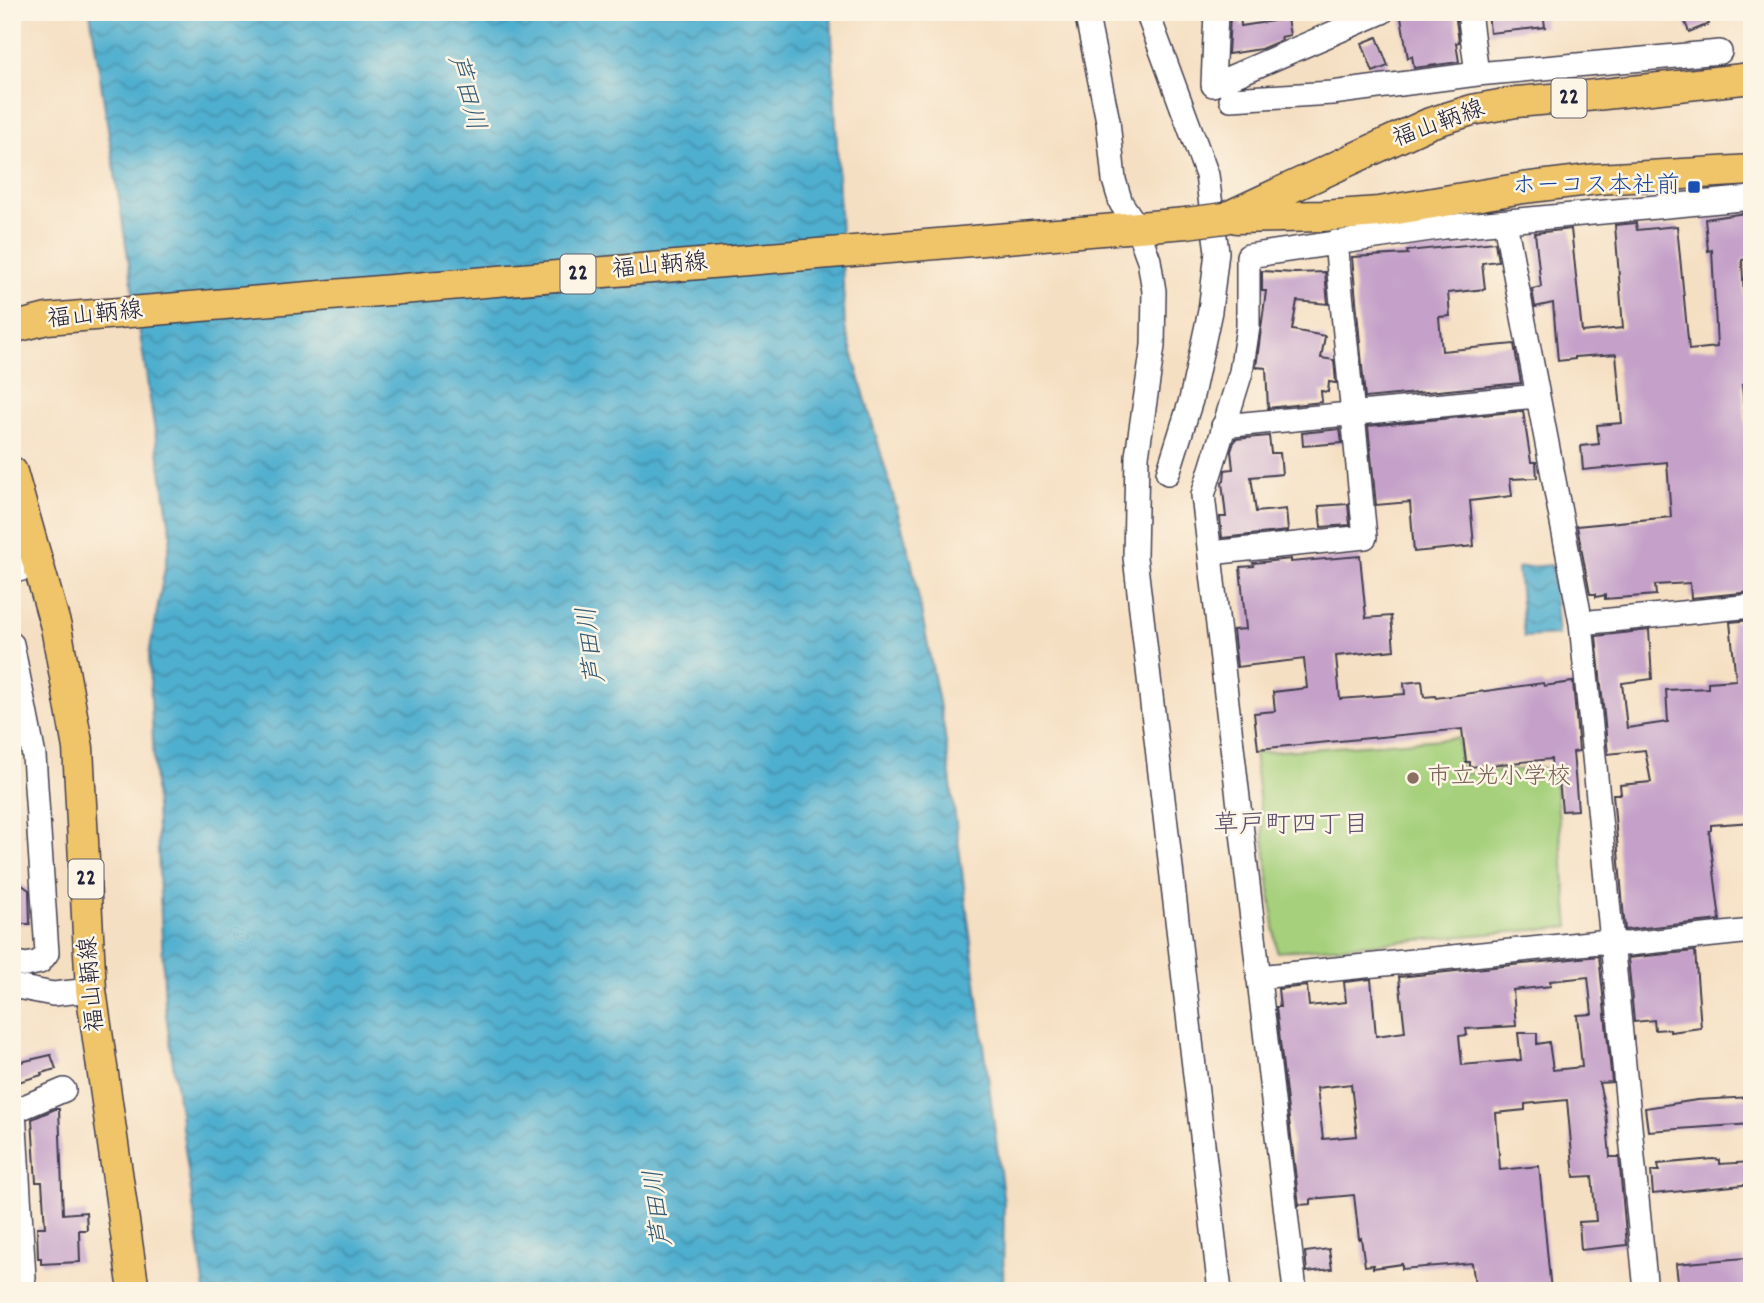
<svg xmlns="http://www.w3.org/2000/svg" width="1764" height="1303" viewBox="0 0 1764 1303" font-family="Dekko,'Klee One',sans-serif">
	<style>
		.pitch { fill: #a6d07c; stroke: #64795c; stroke-width: 2 }
		.water { fill: url(#water-waves); stroke: #396885; stroke-width: 2 }
		.building { fill: #c5a1c9; fill-rule: evenodd }
		.lines { fill: none; stroke-linecap: round; stroke-linejoin: round }
		.minor-casing { stroke: #423e4f; stroke-width: 26 }
		.major-casing { stroke: #423e4f; stroke-width: 33 }
		.minor { stroke: #fff; stroke-width: 23 }
		.major { stroke: #f0c469; stroke-width: 30 }
		.major-bridge-casing { stroke: #423e4f; stroke-width: 33; stroke-linecap: butt }
		.major-bridge { stroke: #f0c469; stroke-width: 30 }
		.transit-dot { fill: #1a4fb4; stroke: #fcf5e5; stroke-width: 2.5 }
		.education-dot { fill: #8d6e63; stroke: #fcf5e5; stroke-width: 2.5 }
		.labels { text-anchor: middle; dominant-baseline: central; stroke-width: 5; stroke-linejoin: round; paint-order: stroke }
		.shield { fill: #fcf5e5; stroke: #63616e; stroke-width: 2 }
		.shield-label { font-size: 23px; font-weight: bold; fill: #22223b }
		.street-label { font-size: 24px; fill: #22223b; stroke: #fcf5e5 }
		.transit-label { font-size: 24px; fill: #164399; stroke: #fcf5e5; text-anchor: end }
		.education-label { font-size: 24px; fill: #785e54; stroke: #fcf5e5; text-anchor: start }
		.water-label { font-size: 26px; font-style: italic; fill: #345a76; stroke: #fcf5e5 }
		.neighbourhood-label { font-size: 26px; fill: #5b4e6d; stroke: #fcf5e5 }
	</style>
	<defs>
		<pattern id="water-waves" width="16" height="10" patternUnits="userSpaceOnUse" patternTransform="scale(1.75)"><rect width="16" height="10" fill="#50afcf"/><path d="M0 5q4-4 8 0t8 0" fill="none" stroke="#428ea9"/></pattern>
	</defs>
	<rect width="100%" height="100%" fill="#fcf5e5"/>
	<filter id="ink" filterUnits="userSpaceOnUse"><feTurbulence type="fractalNoise" baseFrequency=".0143" numOctaves="2"/><feDisplacementMap in="SourceGraphic" scale="14" xChannelSelector="R" yChannelSelector="G"/><feConvolveMatrix kernelMatrix="1 2 1 2 8 2 1 2 1" color-interpolation-filters="sRGB"/></filter>
	<filter id="wash" filterUnits="userSpaceOnUse"><feTurbulence type="fractalNoise" baseFrequency=".00686" numOctaves="4" result="noise"/><feDisplacementMap in="SourceGraphic" scale="28" xChannelSelector="R" yChannelSelector="G"/><feGaussianBlur stdDeviation="1.57" result="paint"/><feColorMatrix in="noise" values="0 0 0 0 0 0 0 0 0 0 0 0 0 0 0 0 0 1.4 0 .05"/><feComposite in="paint" operator="in"/></filter>
	<g filter="url(#wash)">
		<rect width="100%" height="100%" fill="#f5dfc2"/>
		<path class="pitch" d="M1458 738 1461 774 1543 768 1555 779 1569 927 1277 952 1254 753Z"/>
		<path class="water" d="M90 12H831L845 327 911 559 944 728 1004 1203 1003 1291H205L165 1007 149 654 171 535Z
			M1552 565 1558 635 1524 637 1518 568Z"/>
		<g id="blocks">
			<path class="building" d="M1400 12H1455L1459 42 1456 43 1459 62 1414 68 1412 56 1408 58Z
				M1488 12H1543L1545 27 1490 33Z
				M1681 12H1704L1709 24 1689 32Z
				M1240 15 1241 26 1287 19 1290 35 1281 37 1282 40 1261 49 1228 54 1230 16Z
				M1377 37 1388 66 1373 72 1362 43Z
				M1752 212V258L1742 260 1744 297 1752 296V384L1742 385 1748 449H1752V474H1749L1752 496V592L1691 598 1690 583 1655 585 1656 595 1605 599V595L1596 597V594H1590L1577 526 1671 517 1667 462 1583 470 1581 446 1599 444 1597 425 1622 423 1616 354 1575 357V359L1558 361 1553 303 1535 307 1532 289 1541 287 1535 233 1571 229 1582 332 1623 328 1615 225 1636 223 1637 230 1677 226 1689 350 1717 347 1712 250 1708 251 1705 219Z
				M1495 242 1498 261 1482 263 1485 289 1448 293 1450 316 1439 317 1442 351 1514 344 1521 383 1365 398 1352 257 1408 254 1407 251Z
				M1262 271 1295 273 1325 272 1328 304 1297 301 1292 330 1325 336 1321 358 1334 360 1336 383 1329 382 1328 392 1321 391 1322 402 1268 408 1266 368 1256 367 1266 291H1262Z
				M1523 411 1531 462H1536L1537 478 1510 479 1512 496 1470 501 1474 546 1414 552 1410 502 1376 505 1368 426Z
				M1340 429 1342 443 1303 446 1302 433Z
				M1269 436 1271 453H1280L1282 474 1251 477 1256 512 1286 509 1288 531 1222 538 1220 517H1226L1222 482 1224 481 1225 470 1233 469 1231 451 1235 439Z
				M1348 504 1350 525 1321 527 1319 506Z
				M1360 556 1366 618 1391 616 1394 650 1336 656 1340 699 1405 694 1404 683 1422 681 1424 697 1435 696 1436 698 1543 683 1544 686 1573 682 1579 751 1573 752 1578 810 1562 811 1558 770H1552L1551 759 1470 767V762H1466L1462 729 1258 749 1254 713 1275 711 1273 692 1307 688 1304 659 1237 667 1233 630 1246 629 1240 567 1254 566 1253 563 1291 559V562Z
				M1752 620V822L1711 825V830L1709 831 1720 920 1625 930 1613 794H1621L1620 785 1651 782 1645 750 1608 754 1596 636 1649 630 1652 679 1622 683 1627 728 1668 722 1666 690 1708 688V682L1736 680 1730 622Z
				M12 878 29 890 30 924H12Z
				M1695 951 1701 1028 1670 1032V1029L1655 1030 1654 1020 1634 1022 1628 958Z
				M1599 956 1612 1082 1599 1083 1606 1113 1610 1157H1619L1627 1245 1581 1250 1579 1222 1596 1221 1592 1176 1574 1177 1567 1100 1525 1104V1110L1496 1113 1500 1170 1539 1166 1551 1291H1476L1472 1263 1402 1269V1264L1373 1268V1265L1365 1266 1361 1238 1359 1239 1354 1195 1311 1199V1204L1299 1205 1276 1007H1280L1278 989 1307 986 1309 1006 1346 1002 1344 982 1371 979 1376 1036 1405 1032 1399 977ZM1588 977 1592 1014 1577 1015 1582 1067 1553 1070 1549 1042 1537 1044V1033H1518L1521 1060 1462 1065 1459 1036 1467 1035 1466 1029 1516 1026 1513 990 1551 986 1550 981ZM1351 1084 1357 1136 1323 1139 1317 1088Z
				M51 1055 56 1069 41 1073 42 1075 15 1083 12 1064Z
				M1752 1097V1124L1648 1131 1645 1108 1697 1100Z
				M55 1109H59L63 1214 86 1212 87 1230H79L80 1262 41 1264V1258H38L37 1227H45L42 1182H36L32 1119Z
				M1713 1159 1720 1160V1164L1752 1162V1184L1653 1194 1651 1171H1659L1658 1164Z
				M1329 1249 1332 1269 1307 1272 1305 1252Z
				M1744 1258 1747 1291H1679L1676 1264Z"/>
		</g>
	</g>
	<g filter="url(#ink)">
		<use href="#blocks" fill-opacity="0" stroke="#423e4f" stroke-width="2"/>
		<g class="lines">
			<g class="minor-casing">
				<path id="minor" d="M1086 12 1108 121 1114 180 1121 203 1137 227 1149 260 1154 291 1153 346 1137 456 1135 557 1220 1291
					M1147 12 1207 175 1217 252 1210 311 1191 400 1168 473
					M1216 12 1213 85 1382 12
					M1469 12 1477 74
					M1231 99 1332 93 1477 74 1720 52
					M1505 222 1581 623 1646 1291
					M1223 426 1537 396
					M1210 553 1365 537 1336 242
					M12 568 18 570 38 565
					M1581 623 1752 606
					M12 644 34 756 47 953 40 962 26 965 12 962
					M1258 977 1599 942 1628 944 1752 931
					M12 986 53 994 91 990
					M14 1111 24 1278
					M12 1112 64 1090
					M1295 1291 1203 495 1241 372 1248 327V256L1444 227 1752 198"/>
			</g>
			<g class="major-casing">
				<path id="major" d="M1225 218 1430 123 1472 110 1516 102 1586 96 1752 78
					M1237 218 1322 216 1379 212 1523 188 1597 179 1752 170
					M12 328 47 319 1186 223
					M12 472 56 627 78 748 91 990 134 1291"/>
			</g>
			<use href="#minor" class="minor"/>
			<use href="#major" class="major"/>
			<g class="major-bridge-casing">
				<path id="major-bridge" d="M1186 223 1225 218"/>
			</g>
			<use href="#major-bridge" class="major-bridge"/>
		</g>
	</g>
	<rect class="transit-dot" x="1687" y="180" width="14" height="14" rx="3.5"/>
	<circle class="education-dot" cx="1413" cy="778" r="7"/>
	<g class="labels">
		<g class="shield">
			<rect x="1551.5" y="78.5" width="35" height="39" rx="5"/>
			<rect x="560.5" y="254.5" width="35" height="39" rx="5"/>
			<rect x="68.5" y="859.5" width="35" height="39" rx="5"/>
		</g>
		<g class="shield-label">
			<text x="1569" y="98">22</text>
			<text x="578" y="274">22</text>
			<text x="86" y="879">22</text>
		</g>
		<g class="street-label">
			<text transform="translate(1439 125) rotate(-20)">福山鞆線</text>
			<text transform="translate(660 267) rotate(-5)">福山鞆線</text>
			<text transform="translate(95 316) rotate(-6)">福山鞆線</text>
			<text transform="translate(93 984) rotate(-95)">福山鞆線</text>
		</g>
		<g class="transit-label">
			<text x="1680" y="187">ホーコス本社前</text>
		</g>
		<g class="education-label">
			<text x="1427" y="778">市立光小学校</text>
		</g>
		<g class="water-label">
			<text transform="translate(465 93) rotate(75)">芦田川</text>
			<text transform="translate(593 645) rotate(-97)">芦田川</text>
			<text transform="translate(660 1208) rotate(-97)">芦田川</text>
		</g>
		<g class="neighbourhood-label">
			<text x="1291" y="826">草戸町四丁目</text>
		</g>
	</g>
	<rect width="1764" height="1303" fill="none" stroke="#fcf5e5" stroke-width="42"/>
</svg>
